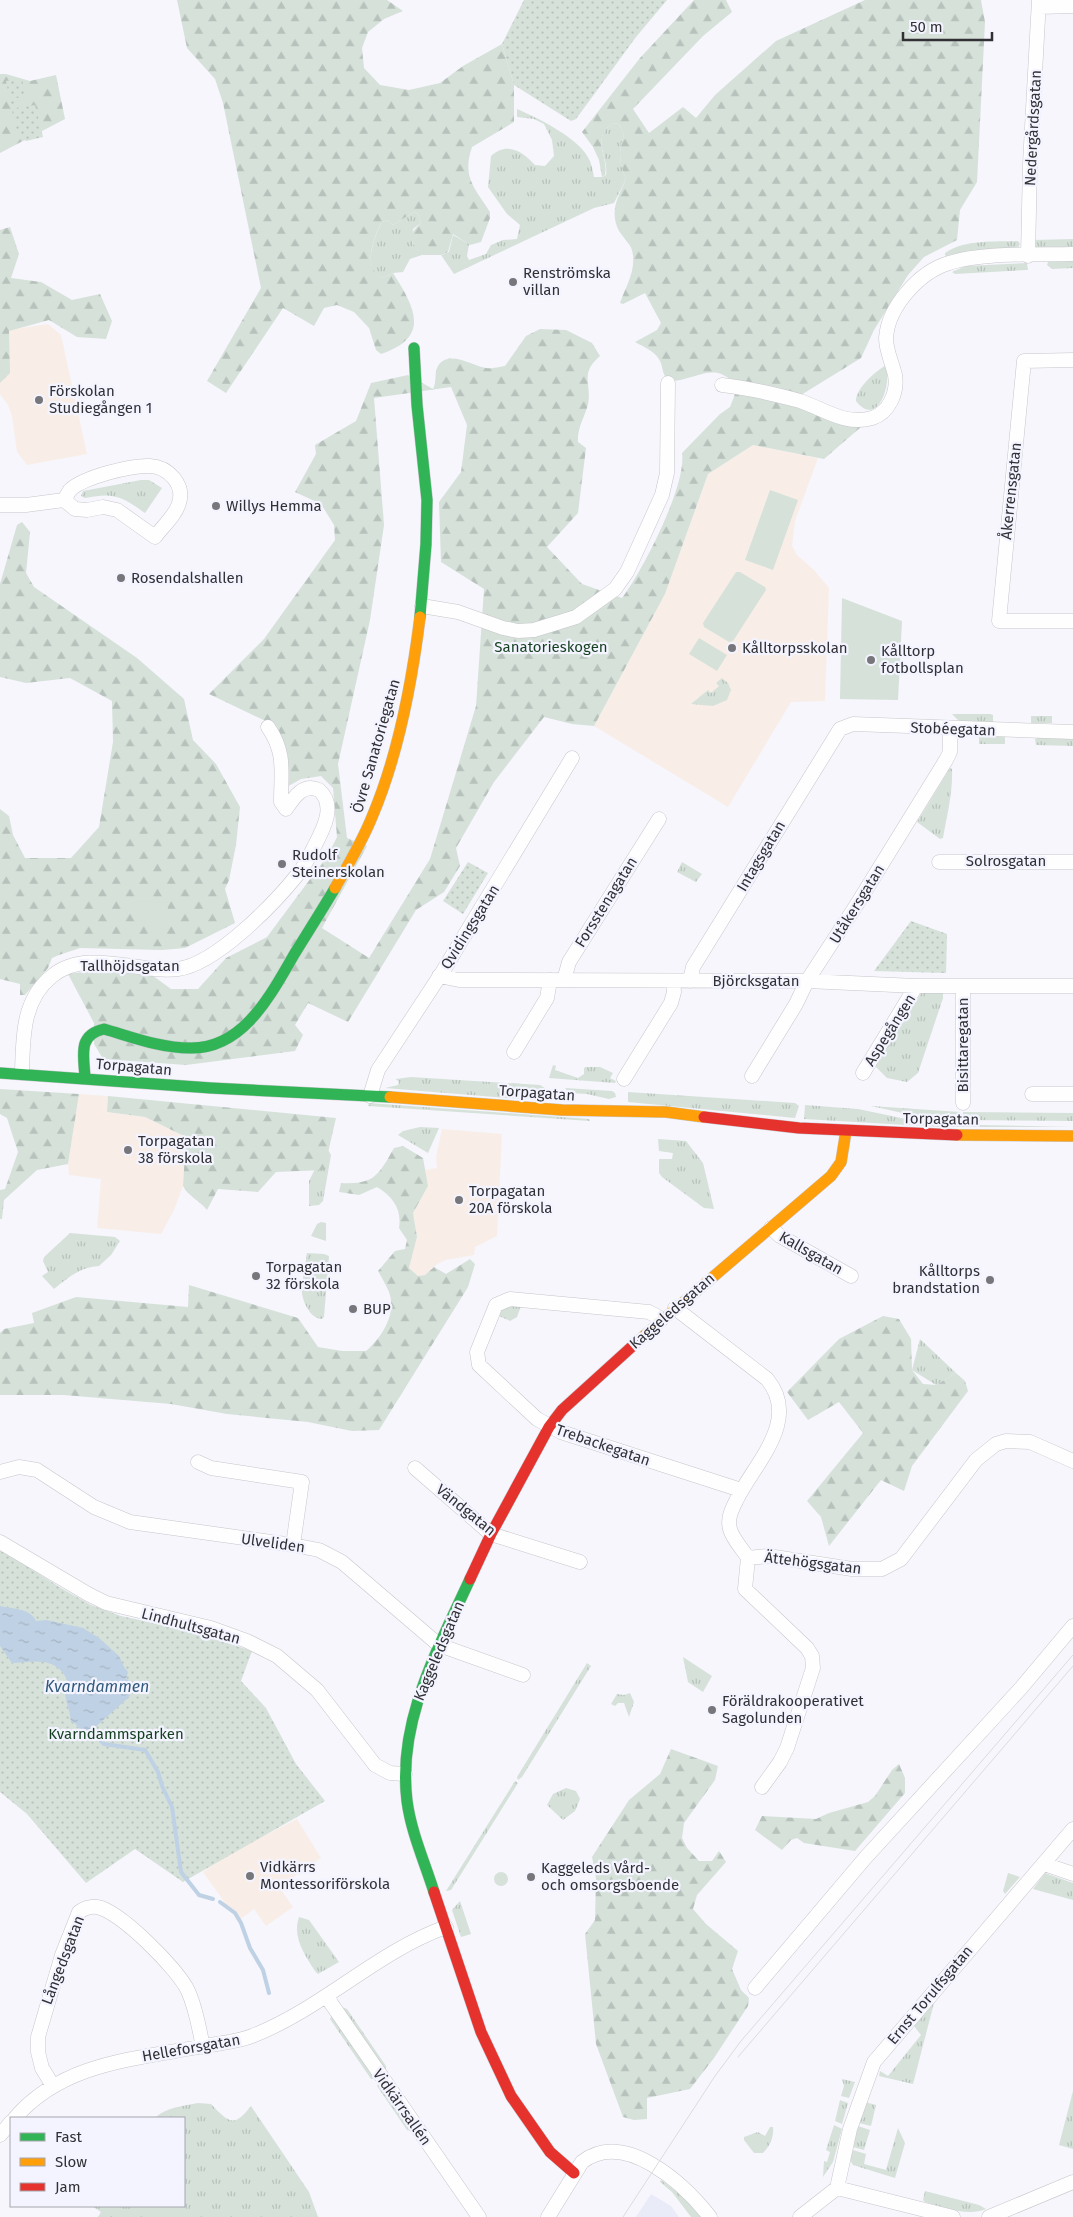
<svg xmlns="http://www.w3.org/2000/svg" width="1073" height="2217" viewBox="0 0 1073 2217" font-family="'Fira Sans',sans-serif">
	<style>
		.built { fill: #eaebf8 }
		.education { fill: #f8eee7 }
		.grass { fill: url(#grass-tufts) }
		.forest { fill: url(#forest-firs); fill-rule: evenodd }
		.park { fill: url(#park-dots) }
		.garden { fill: #d6e1da }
		.water { fill: url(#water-ripples) }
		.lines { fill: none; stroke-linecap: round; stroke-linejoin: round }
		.stream { stroke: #bfd1e4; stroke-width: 4 }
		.street-casing { stroke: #c6c6cb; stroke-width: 15 }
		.fast-casing { stroke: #c6c6cb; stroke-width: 12 }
		.slow-casing { stroke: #c6c6cb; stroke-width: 12 }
		.jam-casing { stroke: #c6c6cb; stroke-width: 12 }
		.street { stroke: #fefeff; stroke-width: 14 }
		.fast { stroke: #30b455; stroke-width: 11 }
		.slow { stroke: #ff9f0a; stroke-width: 11 }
		.jam { stroke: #e5322d; stroke-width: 11 }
		.tram { stroke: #dcdcdd; stroke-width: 1 }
		.poi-dot { fill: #76767b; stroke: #f3f4ff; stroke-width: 2 }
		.labels { text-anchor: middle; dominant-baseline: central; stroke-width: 4.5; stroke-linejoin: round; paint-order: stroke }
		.street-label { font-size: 15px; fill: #313135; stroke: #f3f4ff }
		.poi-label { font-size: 15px; fill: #313135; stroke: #f3f4ff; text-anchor: start }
		.park-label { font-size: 15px; fill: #153f1e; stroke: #f3f4ff }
		.water-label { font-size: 16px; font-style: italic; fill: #31597c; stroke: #f3f4ff }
	</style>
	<defs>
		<pattern id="grass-tufts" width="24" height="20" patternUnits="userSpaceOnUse" patternTransform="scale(1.25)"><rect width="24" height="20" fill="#d6e1da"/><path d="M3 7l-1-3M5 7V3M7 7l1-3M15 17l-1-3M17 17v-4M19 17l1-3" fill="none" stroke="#b8c2bc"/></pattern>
		<pattern id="forest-firs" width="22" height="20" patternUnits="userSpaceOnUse" patternTransform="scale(1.25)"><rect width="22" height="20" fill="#d6e1da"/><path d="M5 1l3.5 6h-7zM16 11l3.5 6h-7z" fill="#b8c2bc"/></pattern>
		<pattern id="park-dots" width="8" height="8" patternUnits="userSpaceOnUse" patternTransform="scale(1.25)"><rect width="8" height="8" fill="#d6e1da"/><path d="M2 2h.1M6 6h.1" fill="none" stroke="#b8c2bc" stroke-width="1.8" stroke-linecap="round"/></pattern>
		<pattern id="water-ripples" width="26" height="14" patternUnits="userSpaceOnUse" patternTransform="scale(1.25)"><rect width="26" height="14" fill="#bfd1e4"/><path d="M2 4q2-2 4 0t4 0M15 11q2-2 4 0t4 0" fill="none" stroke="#a5b4c4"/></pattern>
	</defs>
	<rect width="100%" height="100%" fill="#f6f6fc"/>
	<path class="built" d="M651 2194 671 2206 679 2217H636Z"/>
	<path class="education" d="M48 324 61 335 87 454 27 465 17 452 12 416 8 405 0 394V382L8 330Z
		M753 445 818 458 795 521 792 546 797 555 814 570 829 588 825 701 791 702 728 807 594 726 665 594 708 474Z
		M79 1094 108 1096 107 1112 145 1117 186 1137 183 1186 174 1210 161 1234 97 1228 101 1179 69 1175 68 1164Z
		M442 1129 502 1134 497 1236 475 1247 474 1255 446 1260 437 1264 425 1275 418 1276 409 1268 417 1237 413 1213 428 1186 425 1170 437 1168 436 1157Z
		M297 1819 321 1858 289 1880 281 1890 293 1907 266 1926 254 1909 238 1921 203 1872 227 1855Z"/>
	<path class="grass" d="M517 109C538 118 581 139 590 161 592 166 593 172 594 177H602L606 175C609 156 590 139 613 123L619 124 624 135C618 152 619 163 626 179L614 203 594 208 454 274 441 255 449 252 453 235 469 244 467 256 469 260 486 254 491 245 503 240 517 239 520 225 507 214 488 187 491 156C507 141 523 152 535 165L545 166 554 156 552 140 544 124 534 119 517 117Z
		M414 212 418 214 421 223 413 229 412 242 422 255 410 259 403 272 393 273 383 278C361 269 374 239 381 223L387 220 393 225Z
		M1073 239V247L1039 249 1033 247V240Z
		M1018 241 1020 244 1018 248 953 254 947 257 945 255V253C965 239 995 242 1018 241Z
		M1073 260V268L1052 269 1047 265 1048 262Z
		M1027 263 1028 270H1026L955 274 952 272 966 266Z
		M886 365C892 386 877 428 856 401 856 388 875 372 886 365Z
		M141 480H149L162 488 145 513C121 496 114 492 85 498L81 496 83 491Z
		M722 678 728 683 731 690 727 700 713 706 691 704 708 690 711 693 719 686 716 683Z
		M952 714H990L993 715V722L959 721Z
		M1031 716H1052V723H1031Z
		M979 735 1005 736V744H979Z
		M1040 737H1073V746L1036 745 1035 739Z
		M950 768 952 769C953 792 947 815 943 838L940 839 917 822Z
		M682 862 702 874 696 882 677 872Z
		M922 992H943V998L918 1073 907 1082 887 1078 874 1065Z
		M553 1065 556 1066 555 1070 578 1078 584 1074V1068L586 1067H600L613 1073 610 1078 616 1081 615 1083 549 1078Z
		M411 1077 540 1085 545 1088 550 1098 520 1099 385 1088 398 1085 399 1082 396 1079Z
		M565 1088 612 1091 615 1093 616 1097 609 1099 587 1094 569 1093Z
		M628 1092 795 1103 799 1106 795 1118 628 1102Z
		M369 1103 589 1119 590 1121 368 1106Z
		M805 1105 858 1109 930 1124 1073 1127H941L804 1119Z
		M871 1106 960 1112 961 1117 958 1120 921 1117Z
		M963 1112 1073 1113V1121L963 1120Z
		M420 1127 439 1128 428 1153 398 1135 403 1131Z
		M658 1139 686 1141 703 1163 714 1209 704 1208 662 1177 659 1173V1159H672L673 1153 659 1151Z
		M328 1150 331 1155 323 1201 319 1205 309 1206V1181L320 1159Z
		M321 1222 326 1223V1241L311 1236 317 1224Z
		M70 1233 115 1237 120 1241 111 1255 99 1266C80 1267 69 1277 54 1289L42 1276 48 1272 43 1261 44 1257Z
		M307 1253 324 1254 329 1256 324 1317 322 1319C311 1319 303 1303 302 1293 301 1285 306 1263 307 1253Z
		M507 1305 521 1306 517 1317 510 1321 497 1315 498 1311Z
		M920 1339 956 1373 936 1385 912 1370Z
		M683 1657 712 1676 703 1692 688 1682Z
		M587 1663 591 1666 522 1777 518 1780 517 1777Z
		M630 1693 634 1702 629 1717 624 1703H618L615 1706 611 1704 617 1694 624 1695Z
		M515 1781 518 1783 451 1890 446 1891Z
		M566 1788 576 1791 580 1799 575 1811 563 1820 547 1805 553 1794Z
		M494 1879a7 7 0 1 1 14 0a7 7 0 1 1-14 0Z
		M1008 1873 1020 1877 1005 1894 1003 1891Z
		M1045 1873 1073 1883V1900L1033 1889Z
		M460 1901 471 1934 461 1937 452 1910Z
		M299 1917 309 1920 339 1962 318 1974 315 1971C305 1955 292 1938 299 1917Z
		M934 2003 913 2084 879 2076 880 2071 888 2076 921 2035 914 2026Z
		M342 2007 347 2009 386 2066V2071Z
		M332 2015 374 2077V2079H371L330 2019Z
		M842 2079 855 2082 849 2098 841 2096 844 2086Z
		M378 2084 411 2130 410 2131 407 2130 377 2086Z
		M1073 2091V2149L1059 2145Z
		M840 2100 848 2103 842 2124 835 2121Z
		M865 2102 876 2105 871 2126 859 2123Z
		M198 2103 211 2104C229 2123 234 2128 251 2106L309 2192 318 2217H98L101 2212 92 2206H184V2118H155C166 2107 184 2106 198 2103Z
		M834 2125 842 2129 833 2162 823 2177 824 2161 827 2162 830 2152 826 2150Z
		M858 2126 870 2130 864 2150 853 2147Z
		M770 2127H773C774 2137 770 2146 763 2153H754L744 2140V2137L758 2132 765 2136Z
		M898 2128 905 2143 895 2178 853 2165 850 2160 853 2150 866 2154 864 2164 886 2170Z
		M661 2180 681 2195 701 2217H691L672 2192 660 2182Z
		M925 2191 979 2205 986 2209C968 2217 943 2207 925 2202L923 2200Z"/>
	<path class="forest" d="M177 0H387L403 11 384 19 368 32 362 48 364 68 380 85 409 90 440 83 463 66 502 44 514 85V122L472 147C462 177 474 187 490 212V218L481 242 470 245 453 234 448 252 441 255H422C410 240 406 237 421 223L418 214 414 212 393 225 387 220 381 223C374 238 361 268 383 278L393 273C414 306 432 337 381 354L376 350 369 328 354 312 337 305 324 308 314 326 283 308 226 393 207 381 261 288 223 103 215 79 187 48Z
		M694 0H726L732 12 703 36 633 109 649 133 683 107 696 118 715 95 776 41 865 0H981L985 22 977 182 960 210 957 240 924 257 908 275 874 330 861 358 801 395 861 427 824 459 753 445 708 474 665 594 594 726 572 724 544 717 494 782 456 848 460 866 444 892 416 910 348 1022 308 1003 295 1025 303 1035 295 1051 186 1065 103 1059 94 1044V1023L68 974 108 969 145 970 171 989H198L226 958 267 937 328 855 337 837 333 788 321 776 301 779 285 788 274 725 209 694 264 639 335 540 334 525 321 504 295 492 316 454 315 445 356 421 371 383 408 375 433 389C437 382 434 372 438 366 448 349 473 366 486 368 492 369 498 367 505 366L526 336 540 329 566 330 592 343 600 356C579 374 592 383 588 404 585 417 577 427 578 442L586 448 578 513 547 547 582 584 622 598C642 572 687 485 682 453L720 414 730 407 735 394 732 380C728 378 723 374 718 373 703 370 686 382 668 381 663 374 663 371 661 363 657 352 644 347 635 342L657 330 661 323 645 293 623 304 620 303C626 286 637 269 632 250 630 244 623 237 619 231 609 211 618 198 626 179 619 163 618 152 624 135L619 124 613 123C590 139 609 156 605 175L602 177 599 160 593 147 582 132 640 58ZM451 387 467 425 461 472 439 502 441 562 484 589 476 706 430 859 369 958 322 928 367 846 347 838 338 764 370 620 384 525 374 398Z
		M0 74H6L30 81 56 75 65 119 0 153Z
		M10 227 19 254 11 278 41 282 72 300 100 294 112 321 106 339 77 337 49 320 9 331 10 373 0 383V230Z
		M22 522 30 532 26 573 34 587 137 658 184 699 193 740 216 764 240 807 236 845 229 880 225 889 235 923 185 948 162 950 80 948 59 955 52 958 48 968 25 995H20V984L0 979V809L9 816 13 835 25 858H71L99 827 113 742 112 701 70 678 26 683 0 677V584L17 525Z
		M0 1089 79 1094 68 1164 37 1170 4 1200 2 1219H0V1190L5 1189 18 1152 7 1118 0 1114Z
		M108 1096 336 1118 324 1170 276 1172 258 1192 218 1189 207 1210C200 1201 188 1196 183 1186L186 1137 145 1117 107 1112Z
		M403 1146 423 1158 428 1186 413 1213 417 1237 409 1268 418 1276 425 1275 434 1267 446 1274 470 1259 475 1264 468 1287 379 1430 352 1431 308 1422 227 1414 171 1404 64 1395H0V1333L4 1329 34 1323 32 1313 76 1297 188 1307 189 1285 298 1318 318 1347 342 1351H366C382 1337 397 1314 389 1292 386 1285 382 1278 378 1271L395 1251 405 1249 407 1240 399 1228C402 1209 393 1197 377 1187L359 1195 339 1192 341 1183C375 1185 379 1174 394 1148Z
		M883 1316 899 1319 911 1339 912 1370 923 1384 936 1385 956 1373 965 1381 968 1391 912 1466 904 1491 881 1480 829 1546 821 1517 807 1501 863 1433 839 1402 808 1420 787 1392 839 1339Z
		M671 1749 718 1766 715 1780 684 1823 682 1838 687 1848 699 1861H712L719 1851 726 1862 697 1895 693 1909 706 1924 738 1951 732 1969 741 1990 749 1998 748 2006 714 2058 690 2089 647 2098V2119L634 2120 623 2117 596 2044 585 1934 595 1920 596 1878 592 1857 629 1800 660 1774Z
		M899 1764 905 1778V1793L855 1851 804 1843 797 1838 791 1840 782 1850 755 1830 762 1816 816 1819 829 1813 868 1802 875 1796 892 1770Z"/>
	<path class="park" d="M524 0H667L636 37 576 119 571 121 514 85 502 44Z
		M22 79 26 97 14 98 15 108 35 105 43 137 26 141 17 135 6 81Z
		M468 862 488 873 463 914 443 901Z
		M911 921 947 934 946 973 874 971Z
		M0 1549 61 1588 91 1605 121 1616 191 1631 252 1651 241 1681 266 1708 296 1764 325 1801 183 1882 135 1849 86 1883 27 1814 0 1792Z"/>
	<path class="garden" d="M770 490 798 500 773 570 745 560Z
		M736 572H740L765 587 766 590 733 641 729 642 704 627 703 623Z
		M842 598 902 621 898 700 840 699Z
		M699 638 727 655 717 671 689 654Z
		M137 901 168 903 167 924 135 921Z
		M184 2203 188 2217H153L149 2206H184Z"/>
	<path class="water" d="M0 1606C13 1609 30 1608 36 1621L46 1620 83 1628 99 1638 119 1656 124 1667 128 1672 126 1679 130 1680 132 1691 129 1697 91 1731 80 1732 76 1724 71 1722C70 1712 67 1704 65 1695 64 1689 69 1682 65 1676 53 1656 31 1662 12 1663L0 1646Z"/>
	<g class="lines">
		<path class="stream" d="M99 1739 104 1744 145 1750 158 1772 162 1786 172 1807 181 1872 199 1895 213 1899
			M220 1902 235 1913 241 1923 250 1948 263 1970 269 1993"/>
		<g class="street-casing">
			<path id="street" d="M1039 7 1073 6
				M1028 256 1030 164 1039 0
				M1073 360 1024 361 999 621H1073
				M722 385C749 388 774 394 800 401 824 409 846 426 872 418 889 413 898 392 895 375 892 362 886 351 886 338 888 307 919 272 949 263 982 252 1037 255 1073 254
				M0 505H26L64 500 75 509 87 510 103 507 117 510 155 537C162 527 176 515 179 503 185 484 168 467 150 466 131 465 84 477 70 490 68 493 66 497 64 500
				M422 606 458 612 503 628 518 631 534 630 576 617 615 589 627 572 662 495 667 473 668 383
				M939 862H1073
				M439 976 459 980H481L807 981 916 986H1073
				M564 980 569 962 659 819
				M690 981 693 967 840 729 853 724 1073 732
				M514 1052 547 998 550 980
				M22 1073C23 1038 22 1000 52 976 87 947 138 974 178 969 216 964 274 904 298 874 305 866 310 855 315 845 324 828 336 805 319 790 303 783 294 797 286 809L281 802C281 772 286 753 268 727
				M863 1073 916 986
				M752 1076 796 1004 807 981 859 901 946 760 950 752V729
				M624 1079 671 1003 674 992 673 981
				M1032 1094H1073
				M370 1096 378 1070 443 971 572 758
				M963 1103V987
				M771 1228 780 1236 851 1276
				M675 1308 767 1379C801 1420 755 1463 737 1499 732 1509 727 1518 730 1529 732 1538 743 1550 748 1558
				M662 1319 649 1312 510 1299 496 1305 477 1352 479 1365 537 1419 561 1432 741 1490
				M198 1462 211 1468 302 1482 293 1545
				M415 1468 491 1534 580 1562
				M0 1472 19 1467 37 1470 94 1507 130 1522 293 1545 319 1550 342 1562 439 1645 523 1675
				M0 1542 88 1594 106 1603 211 1628 247 1641 277 1656 317 1690 375 1765 390 1773 405 1774
				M748 1558 768 1556 852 1569H882L901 1559 976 1460 996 1444 1006 1441 1030 1442 1073 1461
				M748 1558 745 1589 807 1648 812 1656 813 1668 787 1748 780 1762 762 1787
				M1044 1864 1073 1874
				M755 1988 866 1857 1021 1688 1073 1626
				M326 1996 479 2217
				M53 2086 42 2068 38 2052V2037L62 1955 79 1912C85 1908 90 1906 97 1907 119 1910 179 1970 188 1991 196 2008 199 2028 203 2047
				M15 2118C63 2062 137 2059 204 2046 220 2043 237 2042 252 2036 322 2009 376 1952 446 1927
				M0 2135 11 2122
				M837 2188 850 2129 874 2062 1073 1829
				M548 2217 582 2162C625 2129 684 2184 710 2217
				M800 2217 837 2188 953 2217
				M989 2217 1073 2182"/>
		</g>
		<g class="fast-casing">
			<path id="fast" d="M414 348 417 405 427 500 426 544 420 617
				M0 1073 211 1088 390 1097
				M85 1078C84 1056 77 1035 104 1029 132 1037 160 1048 190 1048 244 1049 271 994 295 953 308 932 322 910 335 888
				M434 1892C425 1863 411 1832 407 1801 397 1721 438 1649 470 1579"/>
		</g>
		<g class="slow-casing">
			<path id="slow" d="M335 888C348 865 362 842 372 817 398 756 412 682 420 617
				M390 1097 562 1110 666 1112 704 1117
				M957 1135 1073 1136
				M637 1342 831 1176 841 1162 846 1131"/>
		</g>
		<g class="jam-casing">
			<path id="jam" d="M704 1117 799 1128 957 1135
				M470 1579 491 1534 549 1427 562 1410 637 1342
				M434 1892 481 2032 511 2096 550 2152 574 2173"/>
		</g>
		<use href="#street" class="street"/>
		<use href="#fast" class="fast"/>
		<use href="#slow" class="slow"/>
		<use href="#jam" class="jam"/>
		<path class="tram" d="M738 2057 1073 1666
			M623 2217 715 2076 741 2041 1073 1655"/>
	</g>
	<g class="poi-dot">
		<circle cx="513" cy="282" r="5"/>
		<circle cx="39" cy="400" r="5"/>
		<circle cx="216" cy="506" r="5"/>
		<circle cx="121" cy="578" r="5"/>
		<circle cx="732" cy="648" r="5"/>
		<circle cx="871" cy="660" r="5"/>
		<circle cx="282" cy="864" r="5"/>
		<circle cx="128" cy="1150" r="5"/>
		<circle cx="459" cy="1200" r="5"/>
		<circle cx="256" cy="1276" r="5"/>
		<circle cx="990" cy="1280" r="5"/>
		<circle cx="353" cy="1309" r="5"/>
		<circle cx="712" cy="1710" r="5"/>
		<circle cx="250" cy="1876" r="5"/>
		<circle cx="531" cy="1877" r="5"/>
	</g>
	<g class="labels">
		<g class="street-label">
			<text transform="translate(1033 128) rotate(-87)">Nedergårdsgatan</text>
			<text transform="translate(1011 491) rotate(-84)">Åkerrensgatan</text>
			<text transform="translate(953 729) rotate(2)">Stobéegatan</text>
			<text transform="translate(376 746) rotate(-74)">Övre Sanatoriegatan</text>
			<text transform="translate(761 856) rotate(-59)">Intagsgatan</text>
			<text x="1006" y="861">Solrosgatan</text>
			<text transform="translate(606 902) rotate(-58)">Forsstenagatan</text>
			<text transform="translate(857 904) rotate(-58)">Utåkersgatan</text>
			<text transform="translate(470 927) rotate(-58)">Qvidingsgatan</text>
			<text x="130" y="966">Tallhöjdsgatan</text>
			<text x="756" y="981">Björcksgatan</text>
			<text transform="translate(890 1030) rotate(-58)">Aspegången</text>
			<text transform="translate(963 1045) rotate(-90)">Bisittaregatan</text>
			<text transform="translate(134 1067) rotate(5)">Torpagatan</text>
			<text transform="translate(537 1093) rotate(4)">Torpagatan</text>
			<text transform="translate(941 1119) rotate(1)">Torpagatan</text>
			<text transform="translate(811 1253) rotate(30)">Kallsgatan</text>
			<text transform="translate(672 1311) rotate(-41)">Kaggeledsgatan</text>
			<text transform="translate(603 1445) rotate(19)">Trebackegatan</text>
			<text transform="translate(466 1510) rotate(39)">Vändgatan</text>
			<text transform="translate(273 1543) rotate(8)">Ulveliden</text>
			<text transform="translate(813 1563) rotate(7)">Ättehögsgatan</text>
			<text transform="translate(191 1626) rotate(15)">Lindhultsgatan</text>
			<text transform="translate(439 1651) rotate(-67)">Kaggeledsgatan</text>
			<text transform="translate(63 1960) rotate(-69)">Långedsgatan</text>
			<text transform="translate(930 1995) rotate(-50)">Ernst Torulfsgatan</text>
			<text transform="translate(191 2048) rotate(-10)">Helleforsgatan</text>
			<text transform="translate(402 2107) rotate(55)">Vidkärrsallén</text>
		</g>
		<g class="poi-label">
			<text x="523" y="273">Renströmska<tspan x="523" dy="17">villan</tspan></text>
			<text x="49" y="391">Förskolan<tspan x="49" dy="17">Studiegången 1</tspan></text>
			<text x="226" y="506">Willys Hemma</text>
			<text x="131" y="578">Rosendalshallen</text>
			<text x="742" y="648">Kålltorpsskolan</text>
			<text x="881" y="651">Kålltorp<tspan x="881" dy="17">fotbollsplan</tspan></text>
			<text x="292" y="855">Rudolf<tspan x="292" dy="17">Steinerskolan</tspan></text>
			<text x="138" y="1141">Torpagatan<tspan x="138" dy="17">38 förskola</tspan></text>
			<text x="469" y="1191">Torpagatan<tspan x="469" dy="17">20A förskola</tspan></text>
			<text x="266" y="1267">Torpagatan<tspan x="266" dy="17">32 förskola</tspan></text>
			<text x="980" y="1271" text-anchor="end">Kålltorps<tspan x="980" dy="17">brandstation</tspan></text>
			<text x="363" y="1309">BUP</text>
			<text x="722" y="1701">Föräldrakooperativet<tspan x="722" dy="17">Sagolunden</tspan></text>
			<text x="260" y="1867">Vidkärrs<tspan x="260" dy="17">Montessoriförskola</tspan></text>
			<text x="541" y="1868">Kaggeleds Vård-<tspan x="541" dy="17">och omsorgsboende</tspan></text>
		</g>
		<g class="park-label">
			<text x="551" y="647">Sanatorieskogen</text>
			<text x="116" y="1734">Kvarndammsparken</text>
		</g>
		<g class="water-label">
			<text x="97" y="1686">Kvarndammen</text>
		</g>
	</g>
	<rect x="10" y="2117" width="175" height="90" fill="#f3f4ff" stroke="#a5a6ae"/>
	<rect x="20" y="2133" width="25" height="8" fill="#30b455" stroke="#a5a6ae"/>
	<text x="55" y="2142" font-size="15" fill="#313135">Fast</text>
	<rect x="20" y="2158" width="25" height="8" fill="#ff9f0a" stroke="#a5a6ae"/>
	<text x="55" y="2167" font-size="15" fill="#313135">Slow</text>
	<rect x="20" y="2183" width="25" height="8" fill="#e5322d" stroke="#a5a6ae"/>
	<text x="55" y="2192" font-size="15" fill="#313135">Jam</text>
	<path d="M903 32v8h89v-8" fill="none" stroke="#313135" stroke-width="2.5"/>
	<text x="910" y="32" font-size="15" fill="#313135" stroke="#f3f4ff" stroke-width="4" paint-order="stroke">50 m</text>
</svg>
